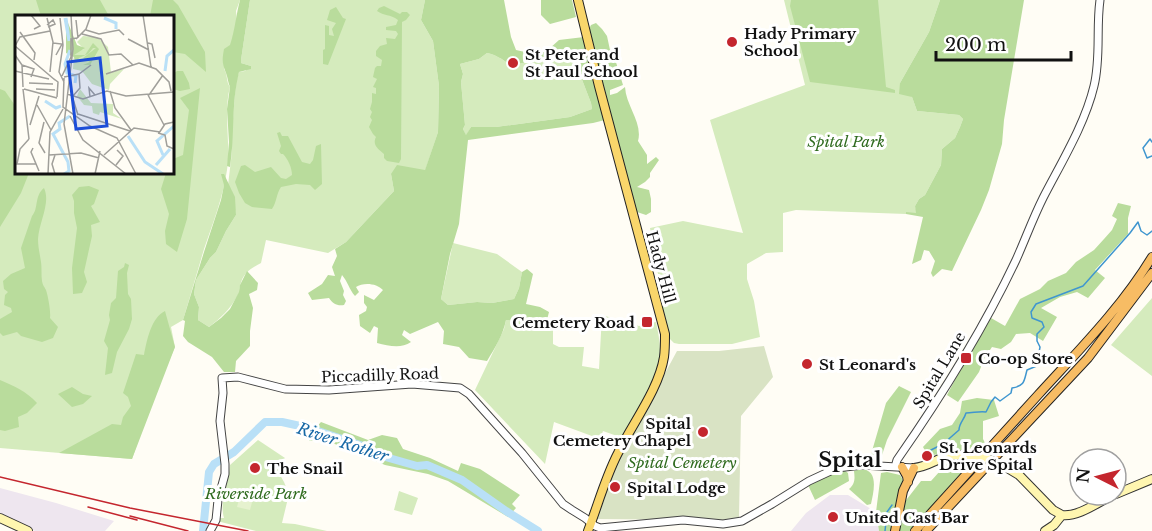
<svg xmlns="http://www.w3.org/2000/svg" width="1152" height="531" viewBox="0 0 1152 531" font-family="'Libre Baskerville',serif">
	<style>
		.industrial { fill: #eee6ef }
		.green { fill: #d5ebbd; fill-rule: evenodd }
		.forest { fill: #b9dc9c; fill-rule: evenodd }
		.cemetery { fill: #d9e3c4 }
		.pitch { fill: #e6f2cf }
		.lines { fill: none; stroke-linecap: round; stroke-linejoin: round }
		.stream { stroke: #3f96cf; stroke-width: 1.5 }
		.river { stroke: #b9e0f7; stroke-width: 8 }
		.tertiary-casing { stroke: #444; stroke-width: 9 }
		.secondary-casing { stroke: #333; stroke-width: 10 }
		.primary-casing { stroke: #222; stroke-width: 10 }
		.trunk-casing { stroke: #222; stroke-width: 10 }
		.tertiary { stroke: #fff; stroke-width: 7 }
		.secondary { stroke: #fff6b0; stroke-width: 8 }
		.primary { stroke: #f9d66b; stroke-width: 8 }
		.trunk { stroke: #f7bc64; stroke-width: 8 }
		.rail { stroke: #c4262e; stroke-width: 1.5 }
		.secondary-bridge-casing { stroke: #333; stroke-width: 10; stroke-linecap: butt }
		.secondary-bridge { stroke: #fff6b0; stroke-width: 8 }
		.poi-dot { fill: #c4262e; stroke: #fff; stroke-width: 2 }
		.labels { text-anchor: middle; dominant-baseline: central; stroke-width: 6; stroke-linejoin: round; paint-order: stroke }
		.poi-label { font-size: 15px; font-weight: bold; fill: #111; stroke: #fff; text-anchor: start }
		.park-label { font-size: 15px; font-style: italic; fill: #2f6b1f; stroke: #fff }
		.street-label { font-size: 15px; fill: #111; stroke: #fff }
		.water-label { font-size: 16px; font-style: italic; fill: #1768a6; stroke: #fff }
		.district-label { font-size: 21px; font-weight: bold; fill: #111; stroke: #fff }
		.inset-river { fill: none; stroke: #b9e0f7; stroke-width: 3 }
		.inset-road { fill: none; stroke: #a09f9a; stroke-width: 1.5 }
		.view { fill: #1d4ed8; fill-opacity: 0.15; stroke: #1d4ed8; stroke-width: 3 }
		.inset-edge { fill: none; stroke: #111; stroke-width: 3 }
	</style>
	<rect width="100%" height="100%" fill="#fffdf5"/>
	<path class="industrial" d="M0 488 56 503 114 521 105 531H35L0 515Z
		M830 495H848L876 512 879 531H791L806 513Z"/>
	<path class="green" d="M0 0H240L236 11 237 23 224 69C228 75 226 82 230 87 223 114 231 142 227 170 223 197 213 223 204 249 197 273 190 297 183 320L171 327 175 347 154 396 132 459 0 448ZM16 16H172V172H16Z
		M250 0H425L421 20 433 41 439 86 438 132 425 171 391 174 394 191 346 242 328 253 266 240 261 263C250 269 243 273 240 286 239 293 241 289 238 295 230 309 221 318 209 327L198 320 199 307 194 294 196 280 210 258 216 252 226 231 236 215 231 189 228 185 232 152V131L236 82 239 72 245 71 251 66 241 63V60Z
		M784 0H940L929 32 900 83 912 97 917 111 959 115 963 119 960 127 955 138 942 149 941 165 925 195 919 199 915 206 917 213H906V214L796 210 783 213V252L766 253 747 264V279L754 301 760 337 732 344H679L674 343 668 337 666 320 658 294 662 292 657 269 650 228 683 221 743 233 710 120 805 85Z
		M562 51H571L591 103 592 109 570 117 496 127H471L466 136 463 129 465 125 461 82 463 74 460 64 479 59 487 53C496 55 502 59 509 64L548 58Z
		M453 243 497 254 522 272 519 288 514 299 492 303 477 302 448 305 441 299Z
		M1152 298V376L1111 345Z
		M602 315 639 326 656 322C658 332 660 341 660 350 659 380 639 407 625 432L620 437 603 431 600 439 554 422 545 464 475 390 504 329 506 320 525 322 524 327H553V344L559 347H584L582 366 599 369Z
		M258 440 285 458 277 464 280 470V475L284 482 289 494 282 523 295 524 327 531H256L217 521 218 518H224C219 501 229 482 230 465Z
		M399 491 418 498 412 515 394 510Z"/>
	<path class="forest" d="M36 0H100L109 16H41Z
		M153 0H173L178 5 205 52 206 72 185 54 173 52 172 16H150Z
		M240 0H250L241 60V63L251 66V69L239 72C231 103 235 136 230 167L227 166 229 142 227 109 230 87C228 83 228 78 226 73 222 63 222 60 224 49L230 45C235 30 236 15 240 0Z
		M425 0H504L511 37 516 50 534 54 549 49 559 40 584 37 605 120 593 123 468 140 459 224 450 254 441 299 448 305 477 302 492 303 514 299 519 288 522 272 527 269 533 274 526 304 540 307 549 312 547 320 538 322 537 327H523L524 322 506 320C503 335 495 348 487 361L469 358 459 347 443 344 444 331 438 322 410 334 404 330 402 335 411 342C401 349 389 346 377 343L378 328 374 326 370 333 360 326 359 315 366 311 367 307 364 303V295L374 300 383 290C377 283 363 282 356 287L359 292 355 296C349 289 348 282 342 275L340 281 344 291 343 295 346 301 344 305C337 306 333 304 329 298L312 300 308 293 322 284 328 275 335 276 332 267 337 256 335 249 346 242 394 191 391 174 397 165 425 170 438 132 439 86 433 41 421 20ZM562 51H571L591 103 592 109 570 117 496 127H471L466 135 463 129 465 125 461 82 463 74 460 64 479 59 487 53C496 55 502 59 509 64L534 62Z
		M541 0H572L576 17 550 24 541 15Z
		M791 0H878L886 87 895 90V93L810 82 790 6Z
		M940 0H1024L1004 120 1002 144 989 190 981 210 952 271 942 269 933 277 931 273 935 261 929 251 924 250 921 260 912 264 923 217 906 214V212L916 213 915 206 919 199 925 195 941 165 942 149 955 138 960 127 963 119 959 115 917 111 912 97 899 94 900 83 929 32Z
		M384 6 400 14 402 12H407L410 15 406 20 402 22 401 159 399 163 387 161 384 158V154C378 149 372 145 376 137L373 134 369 127 372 120 370 117 372 112 370 109 372 102V93L376 94V88L373 87 377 79 373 77 375 68 377 66H381L382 60 376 56V51L380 46 387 44 386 38 395 39 398 34 396 31 386 30V27L396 25 398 20C390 14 384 16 377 11L379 8Z
		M336 7 343 18 346 19 328 65 323 64V50L325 49V25L329 26V35L334 36 332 29 336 23 327 20 330 10Z
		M596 23 602 29 607 36 610 50 615 59 623 85 610 90V95L617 93 625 87C626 106 643 123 638 141L647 155V164L656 157 659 160 650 173V177L645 182 637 187 649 190 651 199V212L646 215 637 212 632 208 588 31 591 25Z
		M177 71H183L189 83 190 89 180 91 173 89V74Z
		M200 88 187 219 177 252 166 244 165 231 169 214 161 189 166 173 172 172 173 159 183 155 189 110 180 98Z
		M0 89 5 91 16 107V172L29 173 21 193 0 227Z
		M280 132 282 136H288L302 162 310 164 313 160 316 146 321 144 322 184 315 190 310 185 296 184 281 187C276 194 277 202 272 209L252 207 245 203 239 193 235 182 241 166 245 165 255 172 271 167 281 178 286 179 292 175C292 168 288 159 283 154H281L279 151 281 146 277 133Z
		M221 174H224L235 197 236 215 226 231 216 252 210 258 196 280 194 294 199 307 198 320 209 327 221 318 230 309 239 292 240 285 247 271 258 283 257 290 249 294 253 308 250 331V346L236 361 235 372H224L212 357 188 342 183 336 185 321 183 320 204 252 221 200 224 185Z
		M89 186 99 190 94 204 91 206 100 222 91 225 92 236 84 272 87 282 82 293 73 294 72 268 77 228 74 213V201L72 195 79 187Z
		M44 188C51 203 39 222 38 239 38 247 40 255 41 262 42 269 41 275 42 281 43 286 44 286 46 290 48 296 51 312 50 318L58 327 53 338 42 342 21 336 17 332 3 336 0 333V319L12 312 11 308 4 305 5 295 8 292 4 289 3 281 11 274 25 268 21 248 32 216C39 208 34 196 44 188Z
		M1118 203 1131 206 1128 218V234L1095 270 1105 278 1088 298 1077 292 1060 297 1041 308 1057 317 1043 341 1030 333 1016 334 1011 342 1001 349 992 347 984 359 979 372 958 402 947 395 968 355H971L973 352 971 351 991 318 1005 326 1020 299 1040 289 1048 281 1066 273 1076 262 1094 250 1104 239 1112 230 1117 219 1112 216Z
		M125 263 129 265 127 273 128 294 131 299 132 319 129 329 117 352 112 373 105 375 108 348 104 341 110 320 109 315 111 303 116 298 118 271 124 267Z
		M165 311 175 347 132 459 59 453 112 424 121 425 123 417 131 406 128 397 123 393 136 354 144 355C147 340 151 318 165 311Z
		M0 380C14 386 26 391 37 403L27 413 18 417 19 427 5 431 0 430Z
		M899 386 911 392 887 440 880 461 871 460 872 451 886 403Z
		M72 387 83 394 92 396 83 404 72 407 58 394Z
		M977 398 994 400 999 416 983 421V439L987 447 981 454 950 452 928 456 923 447 940 429 952 425 960 413 962 401Z
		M321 422 368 440 382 435 397 438 403 449 430 458 458 471 461 463 480 469 520 495 512 504 516 508 508 517 448 481 428 474 385 465 323 439 309 441 312 432Z
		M949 461 973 463 911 531H897L900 508 921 481H931Z
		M860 469C879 469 874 490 871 504L867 505 849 489C855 484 855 479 854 471Z
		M844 470 848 473 849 481 815 500 808 485 837 472Z
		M887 472 900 475 903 480 896 503 891 531H879L876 512 881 473Z"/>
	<path class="cemetery" d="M764 346 773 377 741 416 739 517 722 520 595 519 622 453 677 351H719Z"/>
	<path class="pitch" d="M242 488 255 491 250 510 237 507Z"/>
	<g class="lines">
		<path class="stream" d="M1152 142 1150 139 1143 148 1147 158 1152 156
			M931 450 943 444 959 430C959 423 964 420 966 413 973 413 979 411 986 412L991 402 995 397 1000 401 1011 393 1012 388C1025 386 1024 381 1027 370L1039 365 1038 358 1040 347 1037 341V334L1044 327 1042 322 1032 318 1031 312 1036 304 1083 286 1130 233 1138 222 1141 231 1147 235 1152 231
			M885 531 887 512 892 505"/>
		<path class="river" d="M203 531 209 472 214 464 234 452 265 422H282L309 428 363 446 382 456 417 466 427 465 462 480 506 511 538 531"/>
		<g class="tertiary-casing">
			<path id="tertiary" d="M895 467 897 460C941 397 983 330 1016 260 1025 240 1033 218 1043 198 1061 163 1085 124 1094 86 1101 58 1096 28 1100 0
				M210 531 216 520 218 500 225 474V464L220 421 223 393 222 378 238 377 285 389 329 390 412 384 460 388 469 394 522 453 563 504 572 510 585 518 595 526 600 528 683 520 723 524 742 521 772 504 809 481 837 468 862 465 914 468"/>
		</g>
		<g class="secondary-casing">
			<path id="secondary" d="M1004 466 1019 475 1053 510 1062 515
				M914 468C925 467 932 462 942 458 952 454 962 455 972 456
				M1116 494 1152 479
				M1062 515C1079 517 1098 502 1113 495
				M0 518 28 531
				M1045 531 1054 525 1062 515"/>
		</g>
		<g class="primary-casing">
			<path id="primary" d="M578 0 599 86 665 334C665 342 665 350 664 357 659 389 632 424 618 453 605 478 598 505 588 531"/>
		</g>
		<g class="trunk-casing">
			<path id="trunk" d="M902 467 907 476 908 482
				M895 531 903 491 914 468
				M915 531C956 486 997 440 1038 395 1079 350 1121 308 1152 257
				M926 531 1088 358 1152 273"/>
		</g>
		<use href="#tertiary" class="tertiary"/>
		<use href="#secondary" class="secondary"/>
		<use href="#primary" class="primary"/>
		<use href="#trunk" class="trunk"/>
		<path class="rail" d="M0 477 130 508 248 531
			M88 507 137 520
			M130 516 188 531"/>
		<g class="secondary-bridge-casing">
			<path id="secondary-bridge" d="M972 456 989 459 1004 466"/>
		</g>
		<use href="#secondary-bridge" class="secondary-bridge"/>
	</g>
	<g class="poi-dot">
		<circle cx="732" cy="42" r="6"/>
		<circle cx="513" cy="63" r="6"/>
		<rect x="641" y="316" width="12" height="12" rx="3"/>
		<rect x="960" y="352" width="12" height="12" rx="3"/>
		<circle cx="807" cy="364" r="6"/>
		<circle cx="703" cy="432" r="6"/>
		<circle cx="927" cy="456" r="6"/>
		<circle cx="255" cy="468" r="6"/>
		<circle cx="615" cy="487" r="6"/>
		<circle cx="833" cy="517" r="6"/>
	</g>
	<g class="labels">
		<g class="poi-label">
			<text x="744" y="33">Hady Primary<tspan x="744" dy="17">School</tspan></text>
			<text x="525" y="54">St Peter and<tspan x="525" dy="17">St Paul School</tspan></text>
			<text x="635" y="322" text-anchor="end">Cemetery Road</text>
			<text x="978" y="358">Co-op Store</text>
			<text x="819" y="364">St Leonard's</text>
			<text x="691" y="423" text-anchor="end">Spital<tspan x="691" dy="17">Cemetery Chapel</tspan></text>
			<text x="939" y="447">St. Leonards<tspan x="939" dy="17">Drive Spital</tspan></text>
			<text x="267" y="468">The Snail</text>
			<text x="627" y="487">Spital Lodge</text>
			<text x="845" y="517">United Cast Bar</text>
		</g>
		<g class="park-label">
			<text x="846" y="141">Spital Park</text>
			<text x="682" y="462">Spital Cemetery</text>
			<text x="256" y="493">Riverside Park</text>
		</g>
		<g class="street-label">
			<text transform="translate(661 267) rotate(75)">Hady Hill</text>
			<text transform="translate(939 370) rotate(-59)">Spital Lane</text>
			<text transform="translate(380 375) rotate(-2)">Piccadilly Road</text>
		</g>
		<g class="water-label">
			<text transform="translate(343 442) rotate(18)">River Rother</text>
		</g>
		<g class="district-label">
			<text x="850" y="460">Spital</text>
		</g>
	</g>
	<g transform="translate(15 15)">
		<rect width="159" height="159" fill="#fffdf5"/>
		<path d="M68 21 82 22 93 32 96 57 109 54 95 69 94 75 77 69 67 56 58 54 59 37 69 34 62 27ZM65 74 76 88 98 89V98L107 104 85 97 84 100 78 98 77 91 69 90 62 81Z" fill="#d5ebbd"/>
		<path d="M51 3 62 30 70 33 59 40H70L78 28 84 34 75 50H68L75 47 68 43 81 33H78L73 39 64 43 61 48 59 42 51 38V17L54 15Z" fill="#b9dc9c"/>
		<path class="inset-river" d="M50 3 54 26M51 3 54 25M89 3 101 8V14M55 35 50 49 52 58 61 61 60 68M150 56 152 41 159 35M30 86 41 93 46 91M113 121 130 147 148 159M148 140 142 126 159 111M141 150 155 134M49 159 54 156 53 147 38 119 45 114 44 108 55 101"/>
		<path class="inset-road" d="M16 0 25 11 19 14M56 0 58 34 49 109 58 159M128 0 136 52M32 3 38 27 35 57M45 3 48 30 44 57 49 67M61 5 63 23M32 10 38 5 40 9 33 12M71 15 84 19 104 15 109 20M5 17 20 38 19 45M67 19 86 24 94 40 106 39 118 50M61 24 71 14 76 0M113 24 134 35M38 28 47 29 41 40M133 28 137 29 140 43M0 31 5 22 35 16M0 31 40 65M0 40 7 50 8 72M7 50 19 54 16 62M0 56 34 64M91 59 124 48 141 54 154 67 156 76M47 61 56 42V24L62 23M49 62 64 59 76 50M49 63 48 92 75 111 102 123 121 159M39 64 43 67 42 82M14 68 38 69M8 74 14 124M9 74 42 83M21 74 40 75M95 76 100 93 116 115M52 79 68 84 92 76 111 81 159 77M133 80 149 110M134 80 148 60M57 81 63 100M57 82 65 73 64 59M75 82 74 73 80 80M22 90 36 115M63 99 115 116M55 101 68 125 111 159M29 107 24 128 30 138M15 110 24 81M143 118 150 120 152 131 159 134M144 118 150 109 159 107M14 124 5 134 2 149H21M18 133 16 137 24 156M34 140 66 138 84 143M40 140 37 149 40 159M89 140 119 113 145 117M101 150 108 141 102 135M33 159 35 117 48 94M80 159 85 136"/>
		<path class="view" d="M85 43 92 111 61 114 53 47Z"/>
		<rect width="159" height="159" class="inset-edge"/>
	</g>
	<g transform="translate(1098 477) rotate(276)"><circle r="28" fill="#ffffff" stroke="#a0a0a0" stroke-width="1.5"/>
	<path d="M0-4.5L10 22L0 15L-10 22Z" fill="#c4262e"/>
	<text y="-9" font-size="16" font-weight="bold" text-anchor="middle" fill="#111111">N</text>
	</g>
	<path d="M936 51v9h135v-9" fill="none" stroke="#111111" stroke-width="3"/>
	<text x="945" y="51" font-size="18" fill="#111111" stroke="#ffffff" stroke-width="4.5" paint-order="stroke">200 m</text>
</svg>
